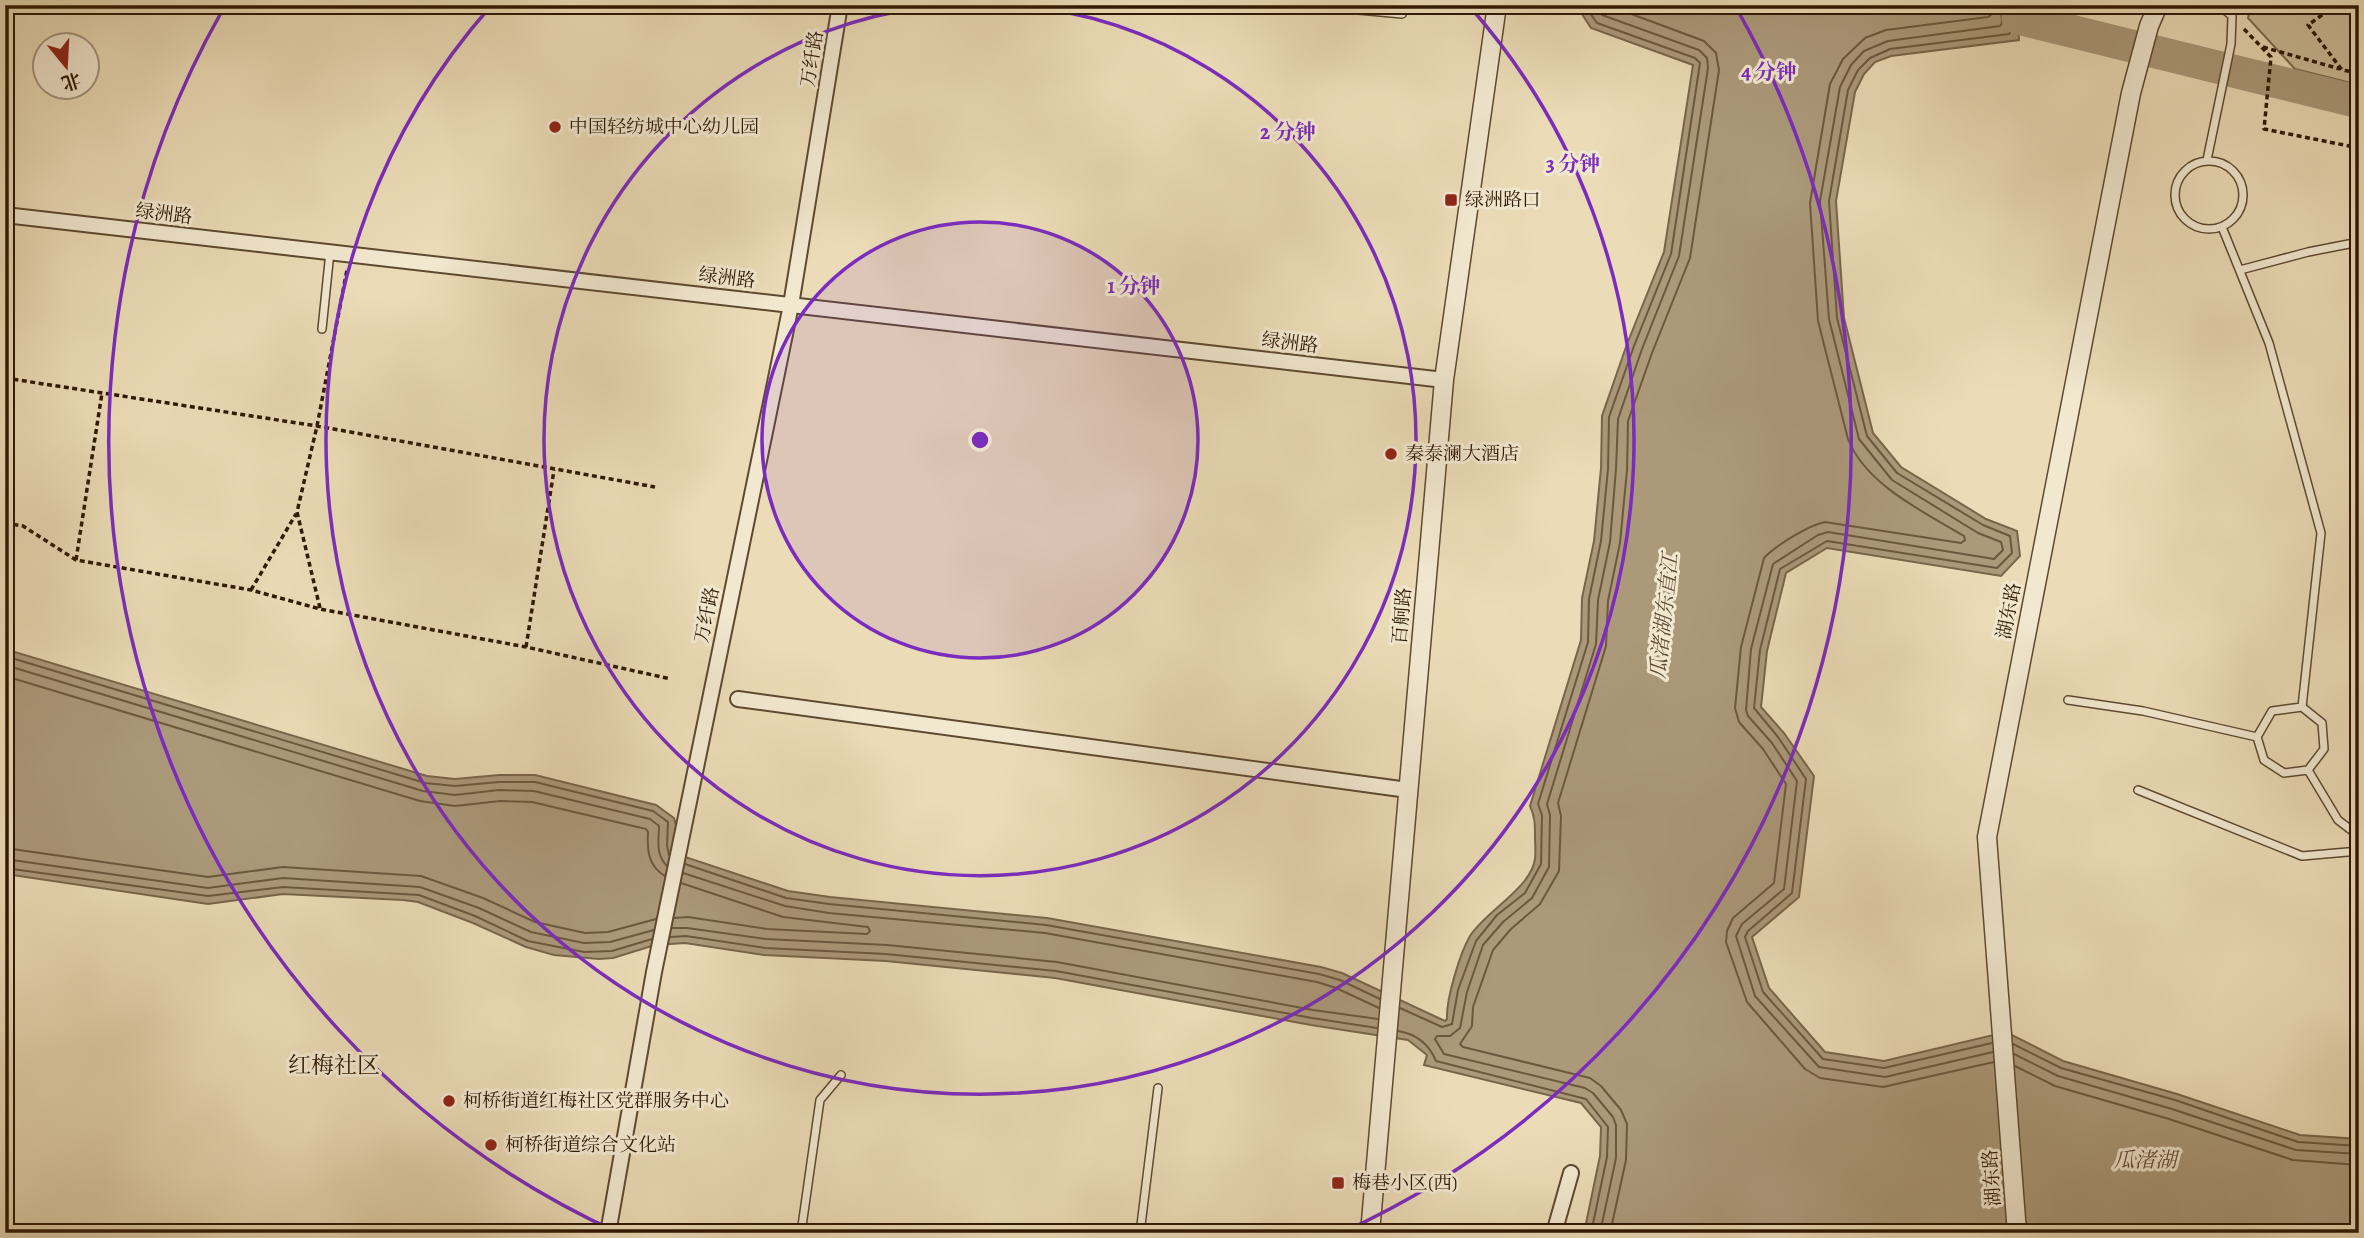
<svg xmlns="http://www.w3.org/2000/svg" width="2364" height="1238" viewBox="0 0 2364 1238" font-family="Alegreya,'Noto Serif SC',serif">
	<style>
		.green { fill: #cbbb98; stroke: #7d6a4e; stroke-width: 2 }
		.water { fill: #ab997a; stroke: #79654a; stroke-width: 2 }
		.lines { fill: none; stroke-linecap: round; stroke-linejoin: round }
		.shore { stroke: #6d583e; stroke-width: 2 }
		.river { stroke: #ab997a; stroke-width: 33 }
		.service-casing { stroke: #5e4930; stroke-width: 10 }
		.minor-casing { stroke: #5e4930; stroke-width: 18 }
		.tertiary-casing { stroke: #5e4930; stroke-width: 21 }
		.path { stroke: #2f1803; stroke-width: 3.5; stroke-dasharray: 5 3.5; stroke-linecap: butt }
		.service { stroke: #f2e8d0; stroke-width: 7 }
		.minor { stroke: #f2e8d0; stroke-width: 14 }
		.tertiary { stroke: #f2e8d0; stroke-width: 18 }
		.ring { fill: none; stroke: #7b2cbf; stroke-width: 3.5 }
		.poi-dot { fill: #8f2418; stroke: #f2e8d0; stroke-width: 2.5 }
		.labels { text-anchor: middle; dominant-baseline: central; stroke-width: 6; stroke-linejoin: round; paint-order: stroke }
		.street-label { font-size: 19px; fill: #2f1803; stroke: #f2e8d0 }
		.poi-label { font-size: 19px; fill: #2f1803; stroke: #f2e8d0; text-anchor: start }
		.water-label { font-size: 21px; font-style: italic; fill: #614c33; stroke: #f2e8d0 }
		.quarter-label { font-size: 23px; fill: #2f1803; stroke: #f2e8d0 }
		.centre { fill: #7b2cbf; stroke: #f2e8d0; stroke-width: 3.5 }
		.ring-label { font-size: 21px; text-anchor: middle; font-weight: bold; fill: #7b2cbf; stroke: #f2e8d0; stroke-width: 6; stroke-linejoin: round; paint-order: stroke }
	</style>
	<rect width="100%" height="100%" fill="#ebdcb7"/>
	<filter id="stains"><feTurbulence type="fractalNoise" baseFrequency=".00286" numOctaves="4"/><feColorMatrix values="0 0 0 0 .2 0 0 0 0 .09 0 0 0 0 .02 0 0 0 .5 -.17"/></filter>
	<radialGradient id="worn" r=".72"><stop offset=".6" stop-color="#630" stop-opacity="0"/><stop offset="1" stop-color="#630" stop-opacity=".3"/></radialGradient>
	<path class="green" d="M2251 5H2359V85L2295 69 2248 18Z"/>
	<path class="water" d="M1576 5H2017L2019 40 1891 56 1875 62 1864 74 1855 92 1836 201 1844 318 1873 433 1901 467 1986 519 2017 531 2020 556 2001 576 1827 548 1786 573 1767 651 1761 707 1784 733 1814 776 1799 897 1752 937 1769 988 1825 1052 1884 1061 2006 1032 2063 1061 2177 1094 2300 1135 2359 1139V1233H1584L1600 1156 1601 1127 1581 1103 1424 1065 1427 1055 1408 1040 1311 1025 1055 978 886 961 764 955 685 943 655 945 613 958 599 959 554 955 526 947 473 923 418 902 403 900 283 894 208 904 5 874V649L427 776 455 779 499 775H535L656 805 674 818 676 825 673 846 682 856 788 891 830 897 1047 918 1321 967 1342 973 1445 1021 1447 1019C1446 999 1460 953 1470 936 1486 911 1531 888 1535 859 1536 852 1535 844 1535 837 1535 825 1535 816 1530 806L1581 640 1582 598 1594 541 1601 468 1602 416 1627 344 1664 252 1693 65 1591 28Z"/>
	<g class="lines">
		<path class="shore" d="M1595 5 1602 15 1699 50 1707 58 1708 68 1679 256 1642 349 1618 419 1616 469 1610 542 1598 600 1596 644 1547 804 1550 815 1549 867 1532 898 1503 922 1483 945 1467 992 1460 1028 1450 1036H1437L1435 1039 1444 1054 1585 1088 1593 1093 1613 1117 1616 1125V1158L1600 1233
			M1607 5 1704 41 1716 53 1719 70 1690 258 1652 353 1628 421 1627 470 1620 543 1608 601 1606 646 1558 803 1561 816 1559 871 1540 904 1511 929 1493 950 1473 1007 1472 1026 1460 1044 1463 1047 1590 1078 1601 1086 1621 1110 1627 1124 1626 1160 1610 1233
			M1991 5V15L1988 17 1886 30 1865 38 1843 59 1830 84 1810 203 1818 321 1848 439C1866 485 1924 512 1964 536L1965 540 1961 543 1825 522C1809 525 1775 546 1764 558L1741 647 1735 708 1739 722 1763 749 1786 784 1774 883 1733 918 1727 931 1726 942 1747 1002 1805 1069 1820 1078 1883 1087 1994 1062
			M5 656 425 783 455 786 499 782H535L653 811 668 822 667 846 669 855
			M5 665 423 791 455 795 499 790 534 791 650 819 659 826C659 841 655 854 667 866
			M5 676 420 801 455 806 500 801 532 802 646 829 648 832C647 850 648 866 665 876
			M5 848 208 877 283 867 421 876 483 898 535 922 585 933 608 932 656 919
			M5 859 208 888 283 878 420 887 479 908 531 932 584 943 610 942 654 930
			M685 864 786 898 829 904 1046 925 1319 974 1340 980 1380 999
			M5 868 208 896 283 887 419 895 475 916 528 941 584 952 612 951 652 939
			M683 873 785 906 829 913 1045 933 1317 982 1336 988 1379 1008
			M674 918 688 917 767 929 867 934 870 931 868 927 783 917 681 883
			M672 928H687L766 939 887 945 1057 962 1313 1010 1378 1019
			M670 937 686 936 765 948 886 954 1056 971 1312 1018 1377 1028
			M1400 1008 1442 1027 1452 1024 1458 990 1476 941 1497 915 1525 893 1541 864 1542 815 1538 804 1588 642 1589 599 1601 541 1608 469 1609 417 1634 346 1671 254 1700 63 1695 58 1597 23 1584 5
			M1398 1031C1417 1034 1429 1044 1436 1061L1586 1099 1608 1127 1607 1157 1591 1233
			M1992 1043 1884 1068 1823 1059 1763 992 1745 937 1748 931 1792 893 1806 779 1778 737 1754 708 1760 650 1780 569 1827 541 1997 568 2012 553 2010 536 1983 525 1897 473 1867 436 1837 318 1829 201 1848 90 1858 70 1870 58 1890 49 2009 34 2011 31 2010 5
			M2013 1044 2061 1068 2175 1100 2298 1142 2359 1146
			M1993 1052 1885 1077 1819 1067 1755 996 1736 936 1742 924 1784 889 1797 781 1772 743 1748 716 1746 710 1751 649 1773 564 1818 535 1828 532 1994 559 2003 550 2001 542 1978 533 1892 480 1859 439 1829 319 1820 201 1840 87 1851 65 1864 51 1888 41 2000 26 2002 23 2001 5
			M2014 1054 2058 1076 2172 1109 2296 1150 2359 1154
			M2015 1066 2055 1086 2169 1119 2293 1160 2359 1165"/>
		<path class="river" d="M2018 18 2359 102"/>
		<g class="service-casing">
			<path id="service" d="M1304 5 1402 14
				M2207 160 2231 44 2232 16 2219 5
				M2175 195a34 34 0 1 1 68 0a34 34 0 1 1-68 0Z
				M2222 227 2269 343 2321 533 2302 707
				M2240 270 2308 252 2359 242
				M322 329 330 252
				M2068 700 2143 711 2257 737
				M2302 707 2322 723 2324 749 2308 770 2284 773 2264 760 2257 737 2272 711Z
				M2308 770 2338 820 2359 836
				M2138 790 2302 856 2359 851
				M609 1230 639 1233
				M801 1233 820 1100 841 1075
				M1140 1233 1158 1088"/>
		</g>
		<g class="minor-casing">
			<path id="minor" d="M5 215 1444 380
				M738 699 1408 790
				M608 1233 654 972 791 305 840 5
				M1554 1233 1571 1173"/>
		</g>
		<g class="tertiary-casing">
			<path id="tertiary" d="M1370 1233 1444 380 1497 5
				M2017 1233 1987 837 2131 93 2149 26 2158 5"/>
		</g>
		<path class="path" d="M2336 5 2308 25 2342 70 2359 73
			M2244 29 2271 57 2264 129 2359 148
			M2263 47 2340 69
			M5 378 317 426 655 487
			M5 523 23 526 76 560 251 590 320 609 526 647 671 679
			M76 560 102 393
			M251 590 296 514
			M320 608 297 512 317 426 347 270
			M526 647 554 470"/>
		<use href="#service" class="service"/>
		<use href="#minor" class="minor"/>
		<use href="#tertiary" class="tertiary"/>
	</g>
	<circle cx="980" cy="440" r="218" fill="#7b2cbf" fill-opacity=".12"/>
	<g class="ring">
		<circle cx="980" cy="440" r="218"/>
		<path d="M1014 5A436 436 0 1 1 946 5"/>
		<path d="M1470 7A654 654 0 1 1 490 7"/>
		<path d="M619 1233A871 871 0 0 1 222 11M1738 11A871 871 0 0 1 1341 1233"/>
	</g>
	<g class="poi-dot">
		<circle cx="555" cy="127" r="7"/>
		<rect x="1444" y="193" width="14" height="14" rx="3.5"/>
		<circle cx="1391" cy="454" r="7"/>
		<circle cx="449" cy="1101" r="7"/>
		<circle cx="491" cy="1145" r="7"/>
		<rect x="1331" y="1176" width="14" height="14" rx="3.5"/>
	</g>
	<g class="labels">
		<g class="street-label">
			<text transform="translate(812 59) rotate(-81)">万纤路</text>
			<text transform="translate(164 214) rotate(7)">绿洲路</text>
			<text transform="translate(727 278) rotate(7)">绿洲路</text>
			<text transform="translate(1290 343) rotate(7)">绿洲路</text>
			<text transform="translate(2009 611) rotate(-79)">湖东路</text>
			<text transform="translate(707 615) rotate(-78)">万纤路</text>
			<text transform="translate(1402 616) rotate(-85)">百舸路</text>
			<text transform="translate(1992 1178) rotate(-94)">湖东路</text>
		</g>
		<g class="poi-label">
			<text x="569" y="127">中国轻纺城中心幼儿园</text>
			<text x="1465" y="200">绿洲路口</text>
			<text x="1405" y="454">秦泰澜大酒店</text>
			<text x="463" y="1101">柯桥街道红梅社区党群服务中心</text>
			<text x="505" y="1145">柯桥街道综合文化站</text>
			<text x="1352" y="1183">梅巷小区(西)</text>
		</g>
		<g class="water-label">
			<text transform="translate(1664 616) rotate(-84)">瓜渚湖东直江</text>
			<text x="2145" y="1160">瓜渚湖</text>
		</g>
		<g class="quarter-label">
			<text x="334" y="1065">红梅社区</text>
		</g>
	</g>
	<circle cx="980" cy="440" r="10" class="centre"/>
	<g class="ring-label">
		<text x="1769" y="79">4 分钟</text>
		<text x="1288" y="139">2 分钟</text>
		<text x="1573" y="171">3 分钟</text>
		<text x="1134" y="293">1 分钟</text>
	</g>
	<rect width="2364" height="1238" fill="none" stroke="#ebdcb7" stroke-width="28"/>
	<rect x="7" y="7" width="2350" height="1224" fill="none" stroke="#2f1803" stroke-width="3.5"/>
	<rect x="14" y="14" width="2336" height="1210" fill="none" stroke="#2f1803" stroke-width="2"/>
	<g transform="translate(66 66) rotate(162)"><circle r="33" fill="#f2e8d0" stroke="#a4957e" stroke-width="2"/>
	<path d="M0-5L12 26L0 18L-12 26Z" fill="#8f2418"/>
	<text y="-10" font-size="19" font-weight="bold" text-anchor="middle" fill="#2f1803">北</text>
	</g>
	<rect width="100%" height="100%" filter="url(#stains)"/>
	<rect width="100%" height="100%" fill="url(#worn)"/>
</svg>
